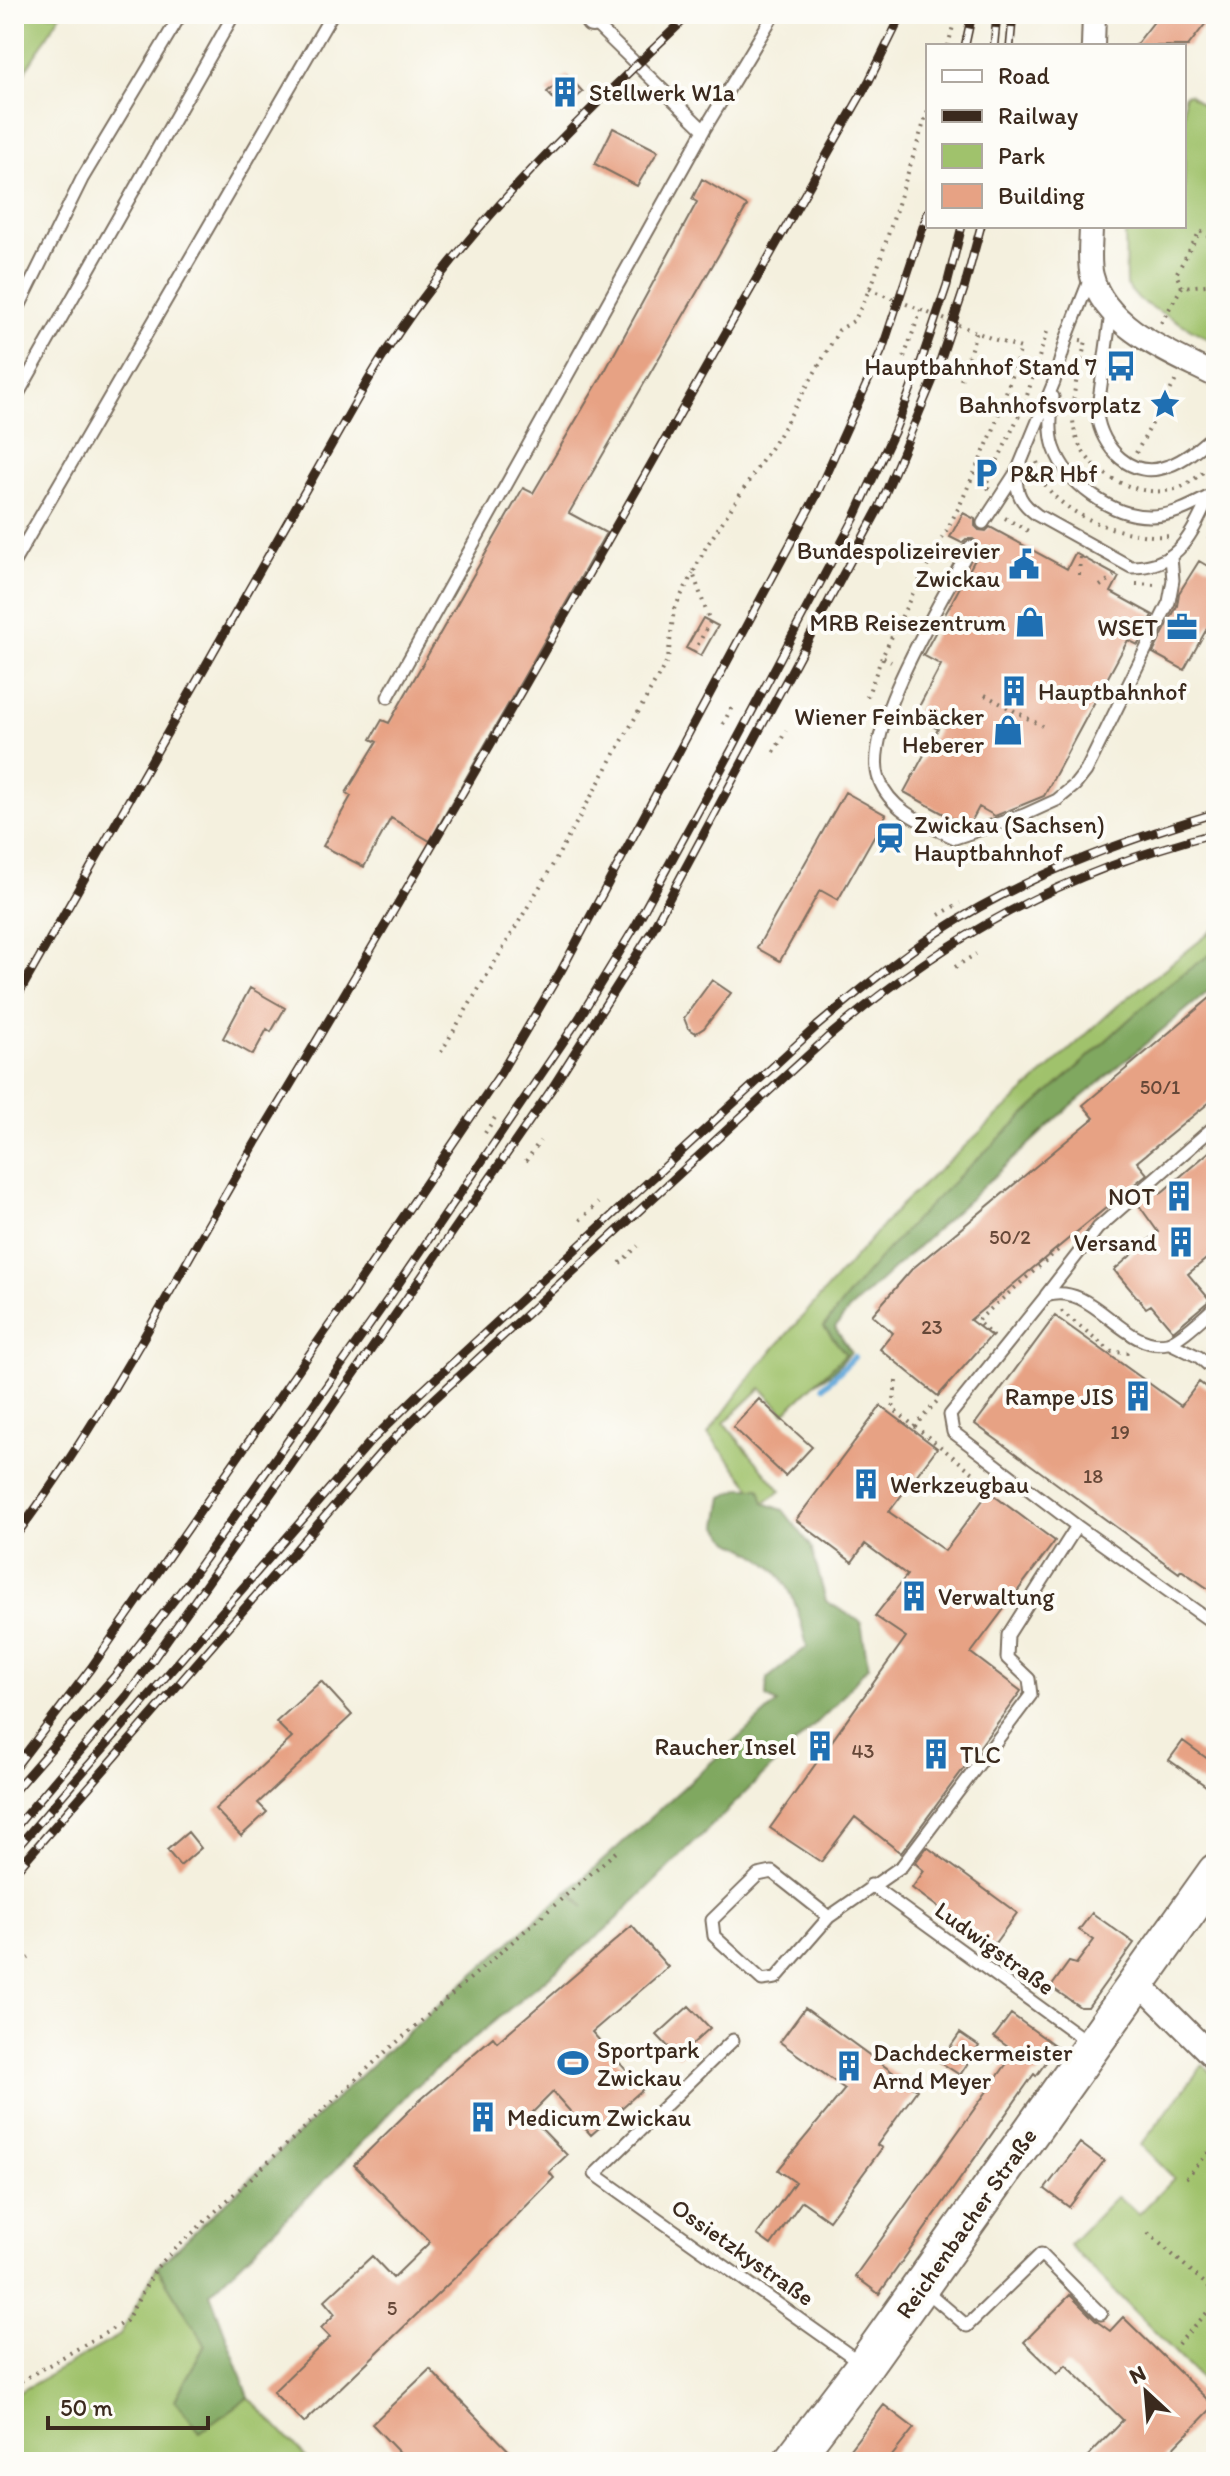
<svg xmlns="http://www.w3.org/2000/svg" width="1230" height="2476" viewBox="0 0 1230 2476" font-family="Itim,sans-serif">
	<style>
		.green { fill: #a0c26c; stroke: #6e7645; stroke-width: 2 }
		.forest { fill: #80a860; stroke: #5e693f; stroke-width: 2 }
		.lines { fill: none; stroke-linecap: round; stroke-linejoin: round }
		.stream { stroke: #67abdc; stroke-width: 6 }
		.building { fill: #e7a284 }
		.lane-casing { stroke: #7c6f61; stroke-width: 15 }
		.street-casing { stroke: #7c6f61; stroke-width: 26 }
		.primary-casing { stroke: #7c6f61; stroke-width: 40 }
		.path { stroke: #7c6f61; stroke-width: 4; stroke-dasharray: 2 6; stroke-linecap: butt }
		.lane { stroke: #fff; stroke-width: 11 }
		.street { stroke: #fff; stroke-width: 22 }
		.primary { stroke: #fff; stroke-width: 36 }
		.rail-casing { stroke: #3b2a1e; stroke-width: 9 }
		.rail { stroke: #fdfcf7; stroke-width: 6; stroke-dasharray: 18; stroke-linecap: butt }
		.labels { text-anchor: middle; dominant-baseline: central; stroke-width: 8; stroke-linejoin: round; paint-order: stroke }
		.number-label { font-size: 20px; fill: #664838 }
		.poi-label { font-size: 24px; fill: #3b2a1e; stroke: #fdfcf7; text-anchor: start }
		.street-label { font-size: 24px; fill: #3b2a1e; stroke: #fdfcf7 }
	</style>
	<rect width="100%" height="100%" fill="#fdfcf7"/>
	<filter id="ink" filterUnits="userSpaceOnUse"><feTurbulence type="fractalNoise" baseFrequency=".0125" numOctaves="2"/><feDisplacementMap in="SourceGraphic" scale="16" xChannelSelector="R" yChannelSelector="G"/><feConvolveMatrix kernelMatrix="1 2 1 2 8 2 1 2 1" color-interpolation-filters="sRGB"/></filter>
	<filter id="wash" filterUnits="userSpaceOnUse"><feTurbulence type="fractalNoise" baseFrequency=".006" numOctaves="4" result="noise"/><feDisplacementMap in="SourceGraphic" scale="32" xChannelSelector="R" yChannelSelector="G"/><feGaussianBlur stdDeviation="1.8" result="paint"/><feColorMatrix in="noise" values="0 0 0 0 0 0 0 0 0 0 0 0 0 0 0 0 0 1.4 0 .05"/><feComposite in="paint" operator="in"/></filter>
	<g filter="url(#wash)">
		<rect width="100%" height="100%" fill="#f4f0de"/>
		<path class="green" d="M14 14H61L14 89Z
			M1189 94 1216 116V343L1139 300 1126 285 1125 226H1184V95Z
			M1216 928V951C1168 980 1117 1031 1075 1069 989 1148 893 1233 824 1327L846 1354 784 1413 761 1388 724 1423 781 1491 764 1503 708 1434 758 1367 901 1205 1116 1007Z
			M1203 2065 1216 2078V2394L1069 2245 1117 2196 1139 2214 1174 2178 1141 2145Z
			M157 2267 205 2344 175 2400 200 2432 249 2397 310 2462H14V2395L120 2335Z"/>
		<path class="forest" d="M1216 951V985L1066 1110 849 1310 835 1328 851 1352 834 1371 815 1384 846 1354 824 1327C894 1231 991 1145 1080 1065 1120 1028 1170 979 1216 951Z
			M742 1488H760L764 1503 783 1510 811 1546 826 1601 861 1622 868 1666 835 1705 605 1930 411 2090 337 2168 210 2293 249 2397 200 2432 175 2400 205 2344 157 2267 381 2056 568 1891 584 1907 570 1890 777 1703 766 1697 767 1679 807 1647C798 1606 790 1574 751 1552 731 1540 731 1546 718 1525L723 1497Z"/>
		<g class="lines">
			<path class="stream" d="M824 1386 854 1357"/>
		</g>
		<g id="blocks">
			<path class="building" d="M1160 14H1213L1188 46H1135Z
				M567 75 583 92 563 109 547 92Z
				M613 128 658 151 637 186 595 164Z
				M702 179 747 206 569 513 606 533 430 841 391 818 364 867 323 846 351 796 346 793 377 742 371 739 382 720 389 723 523 488 533 493 606 369 697 202 692 199Z
				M963 513 975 519V526L979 530 986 531 990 527 1067 569 1075 553 1119 577 1111 592 1153 615 1138 645 1128 640 1044 796 995 816 979 807 970 824 966 826 904 792 938 729 914 716 941 665 923 655 979 552 978 543 973 539H966L962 543 950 537Z
				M1199 561 1216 571V626L1210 623 1184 670 1153 653 1177 606 1179 593Z
				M703 618 718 626 701 656 686 648Z
				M845 792 886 815 838 900 820 890 780 961 757 948Z
				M712 980 731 993 704 1028 696 1033 688 1028 684 1018Z
				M250 988 285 1008 271 1032 267 1029 253 1055 223 1038Z
				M1216 993V1097L1137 1162 1147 1174 970 1320 991 1336 938 1396 880 1349 893 1333 872 1315 912 1269 1094 1118 1083 1105Z
				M1216 1146V1251L1188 1274 1210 1300 1173 1331 1151 1305 1146 1308 1114 1270 1158 1232 1138 1204 1157 1188 1161 1193Z
				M1055 1316 1181 1406 1199 1382 1216 1395V1594L1181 1570 1179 1573 975 1424Z
				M759 1399 812 1447 785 1476 733 1427Z
				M881 1406 937 1448 889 1512 945 1551 989 1492 1055 1541 971 1653 1021 1691 901 1853 855 1817 821 1862 770 1828 906 1637 875 1616 907 1575 865 1544 852 1562 796 1520Z
				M321 1681 352 1715 258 1803 267 1812 241 1836 215 1809 292 1738 276 1722Z
				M1183 1741 1216 1765V1793L1169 1760Z
				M188 1832 201 1848 180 1866 167 1850Z
				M927 1847 1017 1913 992 1947 912 1888 924 1871 915 1863Z
				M1092 1913 1134 1943 1088 2007H1080L1051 1987 1069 1962 1076 1964 1094 1940 1079 1930Z
				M632 1926 668 1967 592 2032 643 2089 591 2135 553 2092 529 2116 567 2155 549 2172 554 2178 467 2266 304 2423 273 2392 330 2337 321 2328 335 2314 324 2301 372 2256 393 2278 430 2242 354 2165 418 2102 493 2037 497 2042Z
				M689 2006 710 2028 678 2057 657 2035Z
				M805 2008 917 2090 877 2145 882 2148 829 2220 802 2201 771 2245 757 2235 795 2182 778 2170 845 2089 780 2042Z
				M1011 2014 1057 2047 1036 2076 1034 2074 879 2294 855 2276 1015 2052 994 2037Z
				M960 2033 979 2046 960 2075 940 2062Z
				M1080 2143 1104 2161 1069 2207 1045 2189Z
				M1070 2295 1095 2320 1110 2331 1123 2317 1214 2406 1160 2462H1082L1123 2420 1066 2365 1057 2374 1024 2342Z
				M430 2369 440 2380 520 2462H408L372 2424Z
				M884 2405 914 2428 887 2462H840Z"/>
		</g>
	</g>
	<g filter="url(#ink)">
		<use href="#blocks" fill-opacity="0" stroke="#7c6f61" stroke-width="2"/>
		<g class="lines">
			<g class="lane-casing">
				<path id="lane" d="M581 14 592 21 704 130 774 14
					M1091 276 1067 337 1054 382 1016 474C1016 494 1021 503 1037 515L1131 567C1180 567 1191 534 1210 496L1216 490
					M1111 313 1097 414C1101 448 1132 481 1168 466 1186 460 1202 445 1216 433
					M14 317 82 179 181 14
					M1053 397C1051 413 1049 431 1054 447 1066 483 1112 517 1151 516 1173 516 1191 506 1210 496
					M14 401 234 14
					M983 523 1015 474
					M970 547C945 596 861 729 879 779 891 812 926 824 955 838L1024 815 1057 800 1075 785 1086 771 1169 602 1173 580 1171 557
					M14 562 332 14
					M388 697 704 130
					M1046 1295 1098 1228 1216 1125
					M1216 1306C1204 1316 1180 1340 1167 1343 1123 1352 1093 1280 1046 1296L950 1415 953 1432 1077 1526 1216 1625
					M1170 1343 1199 1357 1216 1372
					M871 1885 1089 2043
					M829 1917 776 1978 762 1980 714 1936 712 1920 758 1875 772 1872 829 1917 902 1866 1031 1695 1029 1679 1007 1658 1008 1635 1077 1526
					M733 2040 595 2174 861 2363
					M924 2289 967 2326 1041 2254 1101 2314"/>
			</g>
			<g class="street-casing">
				<path id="street" d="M592 21 599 14
					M1093 46 1094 14
					M1091 226C1091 241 1088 262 1092 276 1105 328 1173 354 1216 376
					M1138 1982 1216 2060"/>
			</g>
			<g class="primary-casing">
				<path id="primary" d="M791 2462 864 2366 1216 1872"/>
			</g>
			<path class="path" d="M948 46 956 14
				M14 73 18 76
				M1216 241 1200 231 1176 274 1182 287 1206 285 1216 291
				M869 289 993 339 1021 348 993 431 959 507 914 591 882 657 891 662
				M1161 323 1182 287
				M1080 340 1086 341C1079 369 1068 404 1075 433 1084 472 1138 500 1175 489 1189 486 1205 470 1216 461
				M904 357 921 310
				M961 380 976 333
				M1136 453 1176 380
				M1037 462C1040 470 1042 479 1046 486 1070 520 1130 539 1170 536
				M989 489 986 485 1024 405 1047 332 1052 333
				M1005 518 1032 533
				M1208 539 1216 529
				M1079 575 1080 556
				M1136 584 1155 585
				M1100 586 1114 576
				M694 652 710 622 693 573 706 547 779 435 839 330 855 320 874 279 928 110
				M985 695 1042 726
				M867 697 882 657
				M723 724 734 703
				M774 752 786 731
				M939 915 960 903
				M955 967 976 954
				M441 1052 551 868 668 659 674 609 693 573
				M485 1133 498 1113
				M526 1161 540 1141
				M580 1220 598 1203
				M620 1263 638 1246
				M1061 1311 1112 1352 1130 1353
				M993 1337 977 1321 1058 1250
				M896 1381 893 1409 981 1479 991 1481
				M914 1427 939 1399
				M14 1966 29 1958
				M1186 2178 1216 2144
				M1148 2233 1216 2293
				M1178 2344 1216 2303
				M14 2385 126 2321 157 2267 168 2256 381 2056 619 1849
				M1213 2462 1216 2457"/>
			<use href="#lane" class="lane"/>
			<use href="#street" class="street"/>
			<use href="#primary" class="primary"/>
			<g class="rail-casing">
				<path id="rail" d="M965 46 972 14
					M994 46 997 14
					M1010 46 1013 14
					M14 1002 366 384C450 241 571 127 690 14
					M14 1538C111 1409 183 1263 266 1125 474 781 670 430 869 81L902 14
					M14 1769 91 1668 347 1300 500 1074 561 971 816 496 882 350 928 212
					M14 1791 114 1677 188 1582 388 1299 578 1020 636 925 731 751 854 519 895 430 920 365 947 285 962 226
					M14 1829 127 1696 296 1458 551 1090 650 934 880 506 937 370 964 289 981 226
					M14 1851 370 1442 419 1394 817 1026C856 993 895 961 937 933 1022 877 1119 842 1216 813
					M14 1873 381 1452 429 1404 828 1037C948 935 1063 872 1216 833"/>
			</g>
			<use href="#rail" class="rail"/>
		</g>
	</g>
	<defs>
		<g id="building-bare" transform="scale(2.4)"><path d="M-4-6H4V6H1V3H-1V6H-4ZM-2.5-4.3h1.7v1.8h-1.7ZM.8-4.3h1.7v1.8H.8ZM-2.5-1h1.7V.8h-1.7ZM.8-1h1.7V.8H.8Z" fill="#1f6fb2" stroke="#fdfcf7" stroke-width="2.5" paint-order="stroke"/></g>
		<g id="bus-bare" transform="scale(2.4)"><path d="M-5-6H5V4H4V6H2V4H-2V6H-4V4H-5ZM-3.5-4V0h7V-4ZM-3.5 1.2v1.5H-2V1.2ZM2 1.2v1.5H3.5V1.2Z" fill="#1f6fb2" stroke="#fdfcf7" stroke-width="2.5" paint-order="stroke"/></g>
		<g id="sight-bare" transform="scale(2.4)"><path d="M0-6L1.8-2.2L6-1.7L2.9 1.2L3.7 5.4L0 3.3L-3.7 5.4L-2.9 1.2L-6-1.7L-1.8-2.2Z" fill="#1f6fb2" stroke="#fdfcf7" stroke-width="2.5" paint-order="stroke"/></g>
		<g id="parking-bare" transform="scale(2.4)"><path d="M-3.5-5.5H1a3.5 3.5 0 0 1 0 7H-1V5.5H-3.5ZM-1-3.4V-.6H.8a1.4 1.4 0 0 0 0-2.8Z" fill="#1f6fb2" stroke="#fdfcf7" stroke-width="2.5" paint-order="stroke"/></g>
		<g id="civic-bare" transform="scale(2.4)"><path d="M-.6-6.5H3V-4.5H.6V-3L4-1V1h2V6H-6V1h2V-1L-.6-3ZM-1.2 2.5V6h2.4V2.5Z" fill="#1f6fb2" stroke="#fdfcf7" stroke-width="2.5" paint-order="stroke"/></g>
		<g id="shop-bare" transform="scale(2.4)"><path d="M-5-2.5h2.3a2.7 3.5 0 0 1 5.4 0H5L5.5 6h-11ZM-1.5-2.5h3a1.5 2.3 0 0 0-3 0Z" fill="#1f6fb2" stroke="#fdfcf7" stroke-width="2.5" paint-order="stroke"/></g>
		<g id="office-bare" transform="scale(2.4)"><path d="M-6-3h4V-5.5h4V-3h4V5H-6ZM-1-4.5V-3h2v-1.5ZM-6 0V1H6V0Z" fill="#1f6fb2" stroke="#fdfcf7" stroke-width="2.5" paint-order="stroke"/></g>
		<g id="station-bare" transform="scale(2.4)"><path d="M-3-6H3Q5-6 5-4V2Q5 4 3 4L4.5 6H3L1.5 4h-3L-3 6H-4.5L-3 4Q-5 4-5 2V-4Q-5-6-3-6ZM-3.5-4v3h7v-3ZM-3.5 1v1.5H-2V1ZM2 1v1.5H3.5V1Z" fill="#1f6fb2" stroke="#fdfcf7" stroke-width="2.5" paint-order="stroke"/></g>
		<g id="stadium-bare" transform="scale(2.4)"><path d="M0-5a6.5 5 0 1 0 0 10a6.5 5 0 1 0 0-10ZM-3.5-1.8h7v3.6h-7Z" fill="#1f6fb2" stroke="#fdfcf7" stroke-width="2.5" paint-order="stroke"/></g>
	</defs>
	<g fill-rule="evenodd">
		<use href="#building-bare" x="565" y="92"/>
		<use href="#bus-bare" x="1121" y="366"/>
		<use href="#sight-bare" x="1165" y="404"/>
		<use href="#parking-bare" x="986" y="473"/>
		<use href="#civic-bare" x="1024" y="564"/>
		<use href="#shop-bare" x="1030" y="622"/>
		<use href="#office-bare" x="1182" y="627"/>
		<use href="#building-bare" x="1014" y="691"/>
		<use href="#shop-bare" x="1008" y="730"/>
		<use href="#station-bare" x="890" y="838"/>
		<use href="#building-bare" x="1179" y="1196"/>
		<use href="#building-bare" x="1181" y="1242"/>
		<use href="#building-bare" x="1138" y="1396"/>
		<use href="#building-bare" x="866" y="1484"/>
		<use href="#building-bare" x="914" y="1596"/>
		<use href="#building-bare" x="820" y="1746"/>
		<use href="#building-bare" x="936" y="1754"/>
		<use href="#stadium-bare" x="573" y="2063"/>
		<use href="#building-bare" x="849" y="2066"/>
		<use href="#building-bare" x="483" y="2117"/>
	</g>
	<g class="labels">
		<g class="number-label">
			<text x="1160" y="1087">50/1</text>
			<text x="1010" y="1237">50/2</text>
			<text x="932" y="1327">23</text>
			<text x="1120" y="1432">19</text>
			<text x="1093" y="1476">18</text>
			<text x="863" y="1751">43</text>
			<text x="392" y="2308">5</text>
		</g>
		<g class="poi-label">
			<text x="589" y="92">Stellwerk W1a</text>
			<text x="1097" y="366" text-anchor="end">Hauptbahnhof Stand 7</text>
			<text x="1141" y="404" text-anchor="end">Bahnhofsvorplatz</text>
			<text x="1010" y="473">P&amp;R Hbf</text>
			<text x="1000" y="550" text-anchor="end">Bundespolizeirevier<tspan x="1000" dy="28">Zwickau</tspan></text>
			<text x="1006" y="622" text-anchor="end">MRB Reisezentrum</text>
			<text x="1158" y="627" text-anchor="end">WSET</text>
			<text x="1038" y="691">Hauptbahnhof</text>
			<text x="984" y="716" text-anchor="end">Wiener Feinbäcker<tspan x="984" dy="28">Heberer</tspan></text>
			<text x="914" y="824">Zwickau (Sachsen)<tspan x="914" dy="28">Hauptbahnhof</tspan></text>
			<text x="1155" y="1196" text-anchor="end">NOT</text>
			<text x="1157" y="1242" text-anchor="end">Versand</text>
			<text x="1114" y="1396" text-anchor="end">Rampe JIS</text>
			<text x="890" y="1484">Werkzeugbau</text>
			<text x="938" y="1596">Verwaltung</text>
			<text x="796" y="1746" text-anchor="end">Raucher Insel</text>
			<text x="960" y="1754">TLC</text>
			<text x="597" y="2049">Sportpark<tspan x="597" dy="28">Zwickau</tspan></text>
			<text x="873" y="2052">Dachdeckermeister<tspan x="873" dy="28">Arnd Meyer</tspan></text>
			<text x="507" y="2117">Medicum Zwickau</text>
		</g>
		<g class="street-label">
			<text transform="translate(995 1948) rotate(36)">Ludwigstraße</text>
			<text transform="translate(966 2223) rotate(-55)">Reichenbacher Straße</text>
			<text transform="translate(743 2252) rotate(35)">Ossietzkystraße</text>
		</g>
	</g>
	<rect width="1230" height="2476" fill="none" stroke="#fdfcf7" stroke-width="48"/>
	<rect x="926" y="44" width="260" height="184" fill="#fdfcf7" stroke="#afa8a0" stroke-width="2"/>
	<rect x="942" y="70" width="40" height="12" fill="#ffffff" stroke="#afa8a0" stroke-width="2"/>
	<text x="998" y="84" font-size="24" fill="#3b2a1e">Road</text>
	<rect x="942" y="110" width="40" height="12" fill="#3b2a1e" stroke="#afa8a0" stroke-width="2"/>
	<text x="998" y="124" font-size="24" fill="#3b2a1e">Railway</text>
	<rect x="942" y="144" width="40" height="24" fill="#a0c26c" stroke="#afa8a0" stroke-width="2"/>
	<text x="998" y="164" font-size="24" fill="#3b2a1e">Park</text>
	<rect x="942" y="184" width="40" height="24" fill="#e7a284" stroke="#afa8a0" stroke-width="2"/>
	<text x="998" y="204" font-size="24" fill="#3b2a1e">Building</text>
	<g transform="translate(1146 2392) rotate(334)" stroke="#fdfcf7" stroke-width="6" paint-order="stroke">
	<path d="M0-6L14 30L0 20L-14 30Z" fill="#3b2a1e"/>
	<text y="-12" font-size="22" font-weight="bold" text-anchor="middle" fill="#3b2a1e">N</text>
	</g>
	<path d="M48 2416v12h160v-12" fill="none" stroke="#3b2a1e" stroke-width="4"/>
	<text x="60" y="2416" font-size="24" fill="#3b2a1e" stroke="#fdfcf7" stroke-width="6" paint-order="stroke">50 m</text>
</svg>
